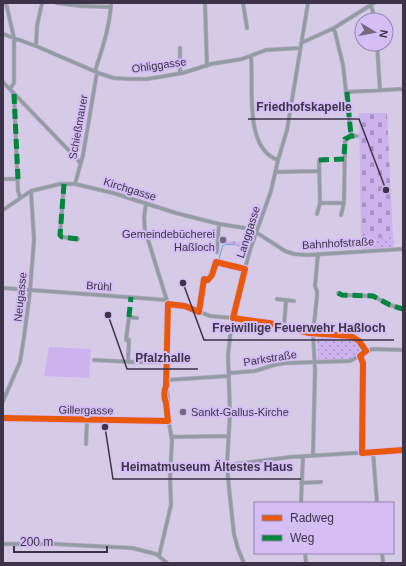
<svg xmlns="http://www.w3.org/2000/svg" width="406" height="566" viewBox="0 0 406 566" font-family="Helvetica,sans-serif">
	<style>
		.cemetery { fill: url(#cemetery-stones) }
		.park { fill: url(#park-dots) }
		.pitch { fill: #cdb3ee }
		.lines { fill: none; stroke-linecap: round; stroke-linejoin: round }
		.stream { stroke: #66a3da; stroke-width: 1 }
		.street-casing { stroke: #b2a9bf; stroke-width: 4.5 }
		.street { stroke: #939ba4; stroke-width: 3 }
		.quiet { stroke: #00873e; stroke-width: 5; stroke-dasharray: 10 5; stroke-linecap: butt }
		.cycleway-casing { stroke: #d4bef4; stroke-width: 8 }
		.cycleway { stroke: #e8590c; stroke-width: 6 }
		.poi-dot { fill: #726880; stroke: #d4bef4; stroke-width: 1.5 }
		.labels { text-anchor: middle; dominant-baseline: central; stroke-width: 4; stroke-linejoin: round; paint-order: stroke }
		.street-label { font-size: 11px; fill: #3c3349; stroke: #d4bef4 }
		.poi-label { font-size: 11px; fill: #3c3349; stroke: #d4bef4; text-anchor: end }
		.leader { fill: none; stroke: #3c3349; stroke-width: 1.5 }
		.callout-dot { fill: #3c3349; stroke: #d4bef4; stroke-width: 1.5 }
		.callout-label { font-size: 12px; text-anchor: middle; font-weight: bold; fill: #3c3349; stroke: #d4bef4; stroke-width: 4; stroke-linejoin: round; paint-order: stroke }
	</style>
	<defs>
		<pattern id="cemetery-stones" width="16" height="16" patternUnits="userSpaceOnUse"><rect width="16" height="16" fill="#cdb3ee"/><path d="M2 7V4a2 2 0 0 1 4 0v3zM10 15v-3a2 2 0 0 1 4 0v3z" fill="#a892c3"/></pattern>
		<pattern id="park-dots" width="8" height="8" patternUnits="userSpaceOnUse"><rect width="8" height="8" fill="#cdb3ee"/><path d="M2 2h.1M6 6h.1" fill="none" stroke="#a892c3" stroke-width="1.8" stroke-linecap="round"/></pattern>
	</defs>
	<rect width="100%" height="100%" fill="#d6cbe7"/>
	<path class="cemetery" d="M359 113H387L393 237 361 239Z"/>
	<path class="park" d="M251 231 255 232 249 248 222 244V240L248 243Z
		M393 237 394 247 362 249 361 239Z
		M317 336 350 337 357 342 363 351 349 360H318Z"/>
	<path class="pitch" d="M49 347 91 349 89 378 44 376Z"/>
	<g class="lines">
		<path class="stream" d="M219 259 223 245 235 244"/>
		<g class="street-casing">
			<path id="street" d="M6 3 14 38V83L10 89
				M57 3 81 6 111 7
				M205 3 207 66
				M243 3 247 28
				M371 5 375 20
				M334 28 343 65 351 136
				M3 34 36 46 101 74 114 78 130 79H147L183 73 211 64 242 59 266 50 300 48
				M301 43 334 28 374 3
				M377 44 380 90
				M36 46 37 26 42 3
				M251 56C254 84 243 148 278 160
				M95 71C102 49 110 27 111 3
				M180 73V48
				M3 82 77 159 80 163
				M347 92 403 89
				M14 94 18 191 20 197
				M276 172 319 171
				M3 179H18
				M64 184 60 235 62 237 78 239
				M75 184 83 155 97 72
				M146 203 144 218 145 230 168 304 166 380 168 400 166 403
				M320 203H344
				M3 210 31 191 60 184H75L113 193 176 213 219 224 251 229 285 251 294 254 307 255 403 249
				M317 214 320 203 319 160
				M341 215 344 203 345 141 351 136H357
				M195 250 197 249 217 250
				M217 252 219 224
				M3 288 167 300
				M338 293 342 295 373 296 390 305 403 309
				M277 299 294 301
				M168 304 185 306 210 316 233 318
				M199 312 204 279 208 280
				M243 321 269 323 313 334 351 336 359 341 366 351
				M284 327 286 301
				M360 356 363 363 362 453
				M94 360 133 362H166
				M128 362 129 340H126L129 317 137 318
				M229 373 255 371 274 365 286 363 350 361 372 349 403 350
				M166 380 229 376
				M3 401 20 362 24 337 30 291 34 240 31 191
				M3 418 168 421
				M171 437 228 436
				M86 444 87 420
				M373 452 377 503
				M313 456 315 369 313 334 317 296V291L315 286 318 254
				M227 465 291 457 403 450
				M301 483 321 482
				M301 503 303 456
				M3 544H54L132 548 156 554 167 563
				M305 553 306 563
				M382 553 383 563
				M159 556 171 505 170 478 172 440 165 400V389L166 386
				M244 563 238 549 234 534 229 488 227 465 230 413 228 355 230 337 235 306 250 250 271 191 278 160 287 130 308 3"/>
		</g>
		<use href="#street" class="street"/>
		<path class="quiet" d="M347 92 351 136
			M14 94 18 179
			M319 160 344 159 345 139 351 136H357
			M64 184 60 235 62 237 78 239
			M338 293 342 295 373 296 390 305 403 309
			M129 317 131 297"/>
		<g class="cycleway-casing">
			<path id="cycleway" d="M3 418 168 421 166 403C164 398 164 391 166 386L168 304 185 306 199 312 204 279 208 280 212 275 216 262 245 269 233 318 269 323 309 333 351 336 359 341 366 351 360 356 363 363 362 453 403 450"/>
		</g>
		<use href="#cycleway" class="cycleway"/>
	</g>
	<g class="poi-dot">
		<circle cx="223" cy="240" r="4"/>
		<circle cx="183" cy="412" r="4"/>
	</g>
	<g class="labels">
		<g class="street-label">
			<text transform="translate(159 65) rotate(-8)">Ohliggasse</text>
			<text transform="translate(78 127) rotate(-80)">Schießmauer</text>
			<text transform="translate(130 189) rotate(17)">Kirchgasse</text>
			<text transform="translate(248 232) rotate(-72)">Langgasse</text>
			<text transform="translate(338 243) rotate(-3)">Bahnhofstraße</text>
			<text transform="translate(99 286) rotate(4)">Brühl</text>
			<text transform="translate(20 297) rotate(-84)">Neugasse</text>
			<text transform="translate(270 358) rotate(-9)">Parkstraße</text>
			<text transform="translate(86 410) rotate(1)">Gillergasse</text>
		</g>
		<g class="poi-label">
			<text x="215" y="234">Gemeindebücherei<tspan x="215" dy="13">Haßloch</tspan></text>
			<text x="191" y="412" text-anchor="start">Sankt-Gallus-Kirche</text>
		</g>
	</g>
	<path class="leader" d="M386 190L359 119H248M183 283L204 340H394M108 315L127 369H198M105 427L113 479H301"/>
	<g class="callout-dot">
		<circle cx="386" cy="190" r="4"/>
		<circle cx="183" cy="283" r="4"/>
		<circle cx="108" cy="315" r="4"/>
		<circle cx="105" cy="427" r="4"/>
	</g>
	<g class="callout-label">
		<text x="304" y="111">Friedhofskapelle</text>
		<text x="299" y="332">Freiwillige Feuerwehr Haßloch</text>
		<text x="163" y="362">Pfalzhalle</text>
		<text x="207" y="471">Heimatmuseum Ältestes Haus</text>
	</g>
	<rect width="406" height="566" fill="none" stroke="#3c3349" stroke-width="8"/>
	<rect x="254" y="502" width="140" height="52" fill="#d4bef4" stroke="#9786b0"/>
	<rect x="262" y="515" width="20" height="6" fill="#e8590c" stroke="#9786b0"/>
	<text x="290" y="522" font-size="12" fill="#3c3349">Radweg</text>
	<rect x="262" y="535" width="20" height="6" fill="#00873e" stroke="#9786b0"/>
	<text x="290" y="542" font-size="12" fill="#3c3349">Weg</text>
	<g transform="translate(374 32) rotate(100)"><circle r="19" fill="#d4bef4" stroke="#9786b0"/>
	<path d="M0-3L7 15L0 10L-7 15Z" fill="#726880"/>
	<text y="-6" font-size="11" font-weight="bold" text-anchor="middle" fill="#3c3349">N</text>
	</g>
	<path d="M14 546v6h93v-6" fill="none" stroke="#3c3349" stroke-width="2"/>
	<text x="20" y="546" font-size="12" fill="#3c3349" stroke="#d4bef4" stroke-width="3" paint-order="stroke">200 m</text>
</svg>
